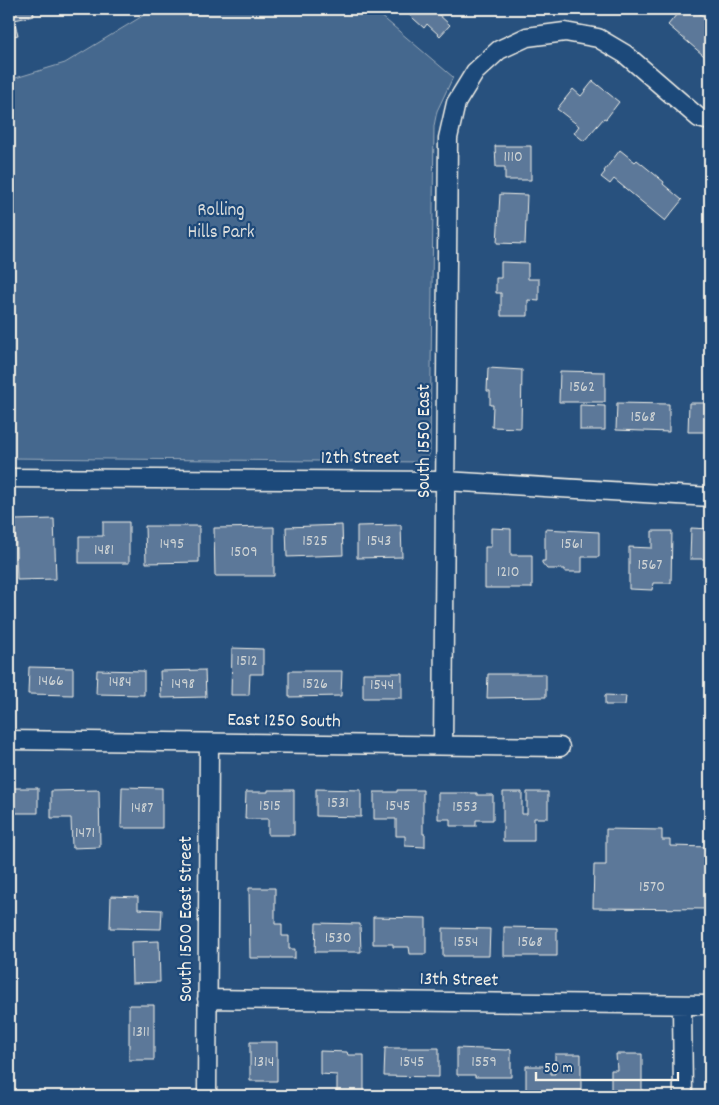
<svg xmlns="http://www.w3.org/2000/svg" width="719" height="1105" viewBox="0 0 719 1105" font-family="Dekko,sans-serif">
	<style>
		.green { fill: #45688e; stroke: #9cacbb }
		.building { fill: #5b7899; stroke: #f4f1e8 }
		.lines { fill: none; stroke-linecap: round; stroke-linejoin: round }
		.minor-casing { stroke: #f4f1e8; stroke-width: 21 }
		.minor { stroke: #1f4a7a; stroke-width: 18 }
		.labels { text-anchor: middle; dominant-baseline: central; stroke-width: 4.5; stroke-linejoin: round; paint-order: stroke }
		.number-label { font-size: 16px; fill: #ced3d4 }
		.park-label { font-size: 19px; fill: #dadcda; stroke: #1f4a7a }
		.street-label { font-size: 19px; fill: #f4f1e8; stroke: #1f4a7a }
	</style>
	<rect width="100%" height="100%" fill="#28517e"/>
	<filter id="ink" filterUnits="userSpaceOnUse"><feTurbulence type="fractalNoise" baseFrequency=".02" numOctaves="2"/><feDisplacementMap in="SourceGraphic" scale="10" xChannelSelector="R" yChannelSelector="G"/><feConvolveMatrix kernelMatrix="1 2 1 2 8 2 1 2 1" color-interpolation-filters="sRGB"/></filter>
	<g filter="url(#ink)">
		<path class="green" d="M154 9H373L453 77 437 111 434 126 430 451C429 457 427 460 422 462L9 458V80L65 63Z"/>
		<path class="building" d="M9 9H33L34 16 14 20 18 35 9 37Z
			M406 9H441L437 13 450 25 440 36 427 24 424 28 404 10Z
			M681 9H694L710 22V61L668 25Z
			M593 81 619 102 606 119 604 118 584 141 574 133 579 126 557 109 573 89 581 96Z
			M495 146H531V180H505V167H496Z
			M620 150 635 162 637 160 664 182 663 184 682 200 665 221 614 179 610 184 601 177 605 172 604 171Z
			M708 171H710V209L705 208Z
			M500 194 527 195 525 244 497 243Z
			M501 262 528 263V279H539V301L528 300V316H501V293H496V278H501Z
			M488 368 522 370 521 428 492 427 493 405H490V391H487Z
			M560 371 605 372V402H559Z
			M709 388H710V432H688L689 403H709Z
			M617 403 669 404V432L616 430Z
			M580 405 605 406V430H580Z
			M54 519 56 579 17 580 15 520Z
			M103 522H129V563H79V536H103Z
			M342 525 343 555 287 557 286 527Z
			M401 525 402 557 357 558V526Z
			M145 526H199V562L146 563Z
			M274 527V576H215L214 528Z
			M491 528 511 529V555H532V588H485V547H491Z
			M691 528 710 529V559H690Z
			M545 529 599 532V557H582V572H565V569H547L542 563V561H545Z
			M652 531H672L671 583H653L652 590 629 589V547L652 548Z
			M232 648 263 649V674H250L249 695H231Z
			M29 667 73 668V695L28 694Z
			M97 670 144 671V695L96 694Z
			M205 670 206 697 161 698 160 671Z
			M289 671H342L341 696 289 697Z
			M363 673H402V698H363Z
			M488 674H546V697L487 698Z
			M605 695 626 696 625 705H605Z
			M122 787 162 788V828H121Z
			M9 788H38V813H9Z
			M316 789 361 790V817L316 816Z
			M99 790 100 847 72 848 71 818H51V791Z
			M268 790H294V835H268V819H245L246 792H268Z
			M397 790H423V834H425V847L405 846V836H396V819H374V792H397Z
			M503 792H522V814H527V792H548V818H534V841H503Z
			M438 793H477V795H493V820H476V826H450V819H438Z
			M606 829 662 830V840H670V846L710 847V909L593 908 594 865H606Z
			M249 888H275V924H282V936H289V949H295V958H250Z
			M111 896 138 897V909L162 910 161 929 110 928Z
			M373 917 426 918V954H410L409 947H393V944H373Z
			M316 923 360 924 361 952H315Z
			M504 927 557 928V956H504Z
			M443 928 490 929 489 956H443Z
			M159 941 160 982 132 983 131 942Z
			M129 1005H154V1060H129Z
			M250 1042H277V1081H250Z
			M385 1048H439V1077L384 1076Z
			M457 1048 507 1050 511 1049V1077H475V1075H457Z
			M320 1051 347 1052 348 1055H364V1096H337V1075L320 1074Z
			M555 1054H581V1095L526 1096V1066H551V1074H555Z
			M616 1054H642V1096H611V1070H617Z"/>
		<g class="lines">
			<g class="minor-casing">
				<path id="minor" d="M9 478 446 481 710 497
					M9 740 560 747
					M443 745 448 138 456 103 475 72 499 50 527 37 565 32 598 38 625 54 699 118 710 121
					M207 999 710 1005
					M682 1005 683 1096
					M207 1096 209 743"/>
			</g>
			<use href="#minor" class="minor"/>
		</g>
	</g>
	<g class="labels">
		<g class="number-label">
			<text x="513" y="157">1110</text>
			<text x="582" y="387">1562</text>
			<text x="643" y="417">1568</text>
			<text x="315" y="541">1525</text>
			<text x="379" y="541">1543</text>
			<text x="172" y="544">1495</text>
			<text x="572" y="544">1561</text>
			<text x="104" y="550">1481</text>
			<text x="244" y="552">1509</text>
			<text x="650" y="565">1567</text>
			<text x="508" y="572">1210</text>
			<text x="247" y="661">1512</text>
			<text x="51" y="681">1466</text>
			<text x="120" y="682">1484</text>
			<text x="183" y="684">1498</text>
			<text x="315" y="684">1526</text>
			<text x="382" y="685">1544</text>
			<text x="338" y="803">1531</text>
			<text x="270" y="806">1515</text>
			<text x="398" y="806">1545</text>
			<text x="465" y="807">1553</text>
			<text x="142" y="808">1487</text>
			<text x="85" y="833">1471</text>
			<text x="652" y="887">1570</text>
			<text x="338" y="938">1530</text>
			<text x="466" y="942">1554</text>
			<text x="530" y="942">1568</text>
			<text x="141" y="1032">1311</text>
			<text x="264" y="1062">1314</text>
			<text x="412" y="1062">1545</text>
			<text x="484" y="1062">1559</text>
		</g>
		<g class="park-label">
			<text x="221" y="211">Rolling<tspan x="221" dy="22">Hills Park</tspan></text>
		</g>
		<g class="street-label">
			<text transform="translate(425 441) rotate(-90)">South 1550 East</text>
			<text x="360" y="459">12th Street</text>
			<text transform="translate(284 722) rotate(1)">East 1250 South</text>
			<text transform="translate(187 919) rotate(-90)">South 1500 East Street</text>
			<text transform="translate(459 981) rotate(1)">13th Street</text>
		</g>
	</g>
	<rect width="719" height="1105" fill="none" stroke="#1f4a7a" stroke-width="30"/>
	<rect x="15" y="15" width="689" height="1075" fill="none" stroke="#f4f1e8" stroke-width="2" filter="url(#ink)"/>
	<path d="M536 1072v8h142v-8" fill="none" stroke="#f4f1e8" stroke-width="2.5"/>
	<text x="544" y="1072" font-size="15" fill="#f4f1e8" stroke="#1f4a7a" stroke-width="4" paint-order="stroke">50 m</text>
</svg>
